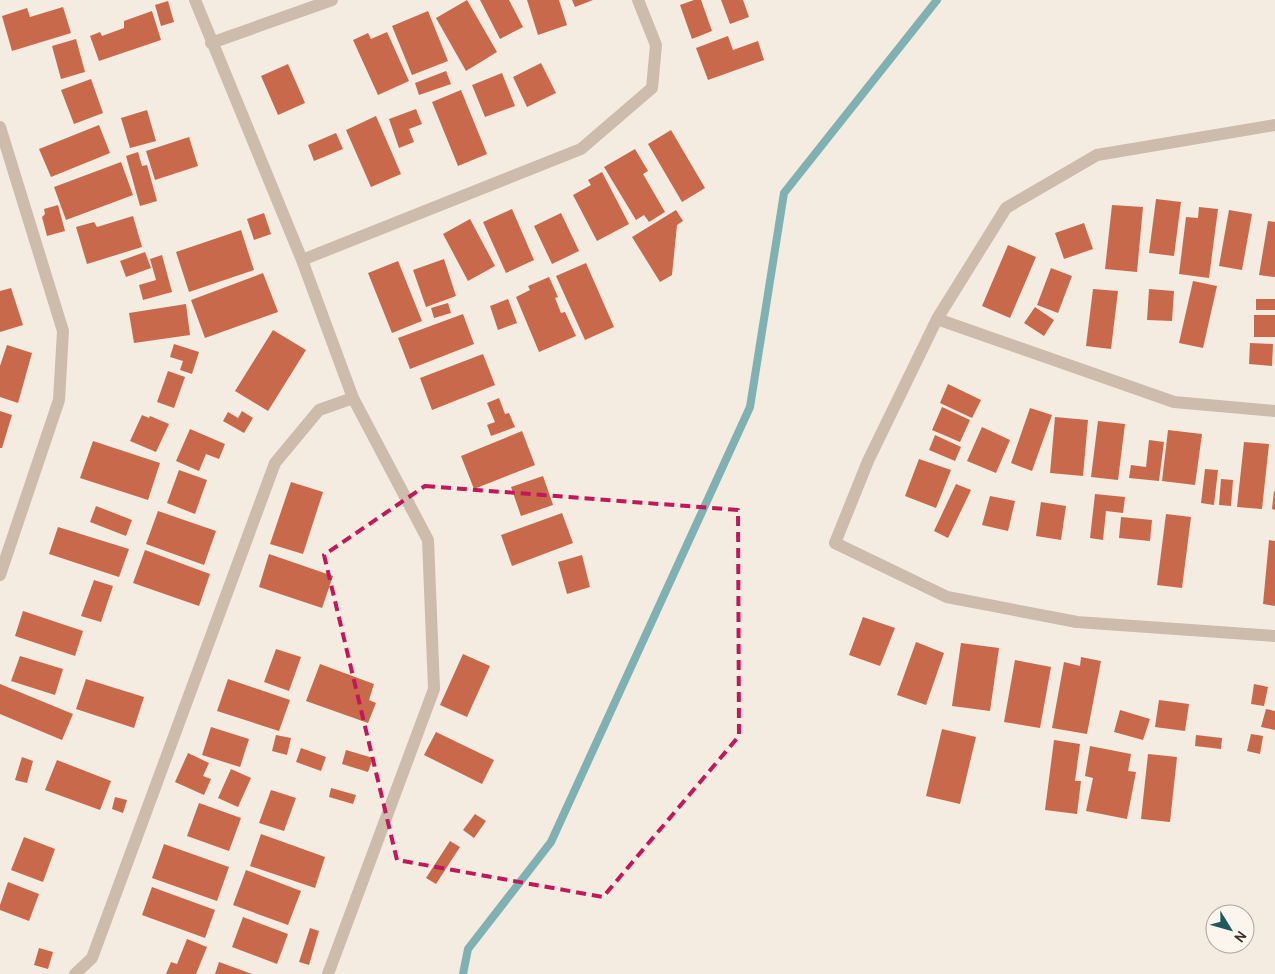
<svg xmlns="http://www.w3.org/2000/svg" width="1275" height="974" viewBox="0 0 1275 974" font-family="Overpass,sans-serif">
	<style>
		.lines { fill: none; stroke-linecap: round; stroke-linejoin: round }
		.stream { stroke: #7fb0b2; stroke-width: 8 }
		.building { fill: #c8694b }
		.minor { stroke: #cdbbac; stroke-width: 12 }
		.marked { fill: none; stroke: #c2185b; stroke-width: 4; stroke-dasharray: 10 6; stroke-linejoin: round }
	</style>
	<rect width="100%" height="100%" fill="#f4ebe1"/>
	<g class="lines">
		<path class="stream" d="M463 974 468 949 551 842 750 407 784 193 937 0"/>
	</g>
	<path class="building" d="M467 0 497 52 466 71 436 18Z
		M480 0H509L523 27 500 39Z
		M527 0H559L567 25 538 35Z
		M572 0H593L575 7Z
		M694 0H701L712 31 692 39 680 5Z
		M721 0H743L749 17 730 24Z
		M168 1 174 22 161 26 155 5Z
		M63 7 71 33 12 51 2 16 27 8 30 17Z
		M152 11 161 40 99 61 90 36 100 32 102 36 124 28V21Z
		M428 11 448 61 412 75 392 26Z
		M387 32 409 81 378 95 353 40 368 33 371 39Z
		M728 36 733 50 758 41 764 60 708 80 696 48Z
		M76 39 85 72 61 79 52 46Z
		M541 63 556 93 527 107 513 77Z
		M288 64 305 103 278 115 261 76Z
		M446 71 451 84 419 95 415 83Z
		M502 73 515 106 485 117 472 85Z
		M91 79 103 113 74 124 61 90Z
		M461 90 487 154 458 166 432 102Z
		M416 109 422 124 409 129 414 142 399 148 389 119Z
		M147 110 156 141 130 148 121 118Z
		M376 116 401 174 371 187 346 130Z
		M99 125 110 153 51 177 39 149Z
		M671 130 705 188 682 202 648 144Z
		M336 133 343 149 314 161 308 145Z
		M189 137 198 166 155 180 146 151Z
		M635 149 648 171 643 174 665 212 649 222 644 215 636 220 604 167Z
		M138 152 142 166 147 165 157 201 140 206 126 156Z
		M121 162 133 195 66 220 54 187Z
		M602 172 629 224 597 241 573 195 591 185 588 180Z
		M1156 199 1181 202 1174 256 1149 253Z
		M58 205 65 231 47 236 42 217 45 214 44 209Z
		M1112 205 1143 207 1137 272 1105 269Z
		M1199 207 1218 209 1209 278 1179 274 1186 217 1198 218Z
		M512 209 534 260 506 273 483 222Z
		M676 210 683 221 677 225 672 275 660 282 632 237Z
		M1229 210 1252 214 1242 270 1219 266Z
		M264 213 271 234 254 240 247 219Z
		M561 213 579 251 552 264 534 226Z
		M133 216 142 247 87 264 76 227 94 222 97 227Z
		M470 219 495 266 468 281 443 234Z
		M1268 221 1275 222V277L1259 275Z
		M1084 223 1093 249 1064 259 1055 233Z
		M241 230 254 270 189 292 176 252Z
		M1008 245 1036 257 1010 318 982 306Z
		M145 252 151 268 126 277 120 261Z
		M162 255 172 292 143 300 139 285 156 280 150 259Z
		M444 259 456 296 426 307 413 270Z
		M398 261 422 321 392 333 368 273Z
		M586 263 614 327 585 340 556 276Z
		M1051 268 1072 276 1058 313 1037 305Z
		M263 273 278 312 205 338 191 300Z
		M549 277 558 297 555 298 561 313 565 312 576 336 539 352 516 297 530 290 528 286Z
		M1193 281 1217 286 1203 348 1179 343Z
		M11 288 23 325 0 332V291Z
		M1093 289 1118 291 1111 349 1086 346Z
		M1149 289 1174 291 1172 321 1147 320Z
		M508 299 517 323 498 330 490 306Z
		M1256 299H1275V310H1256Z
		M448 303 451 313 434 318 431 308Z
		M186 304 190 335 134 343 129 313Z
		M1035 307 1054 320 1044 336 1024 323Z
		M463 314 474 344 410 369 398 338Z
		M1254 315H1275V337H1254Z
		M273 330 306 350 268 411 235 391Z
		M1250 343 1273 344 1272 366 1249 364Z
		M174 344 199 352 192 374 180 370 183 361 170 357Z
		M7 345 32 353 18 403 0 397V366Z
		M483 354 495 385 432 410 420 378Z
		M168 371 185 377 174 408 157 402Z
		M948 384 981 400 972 418 940 403Z
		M499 398 505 414 509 413 515 427 491 436 487 425 495 422 487 403Z
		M942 407 970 420 960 442 932 430Z
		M1030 408 1052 415 1032 471 1011 463Z
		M0 411 12 415 2 448H0Z
		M242 411 253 418 244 433 223 421 228 412 238 418Z
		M142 415 149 418 150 416 169 424 156 452 130 441Z
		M1055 417 1088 420 1083 476 1050 473Z
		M1098 421 1125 424 1118 480 1091 477Z
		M982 427 1010 440 996 473 967 461Z
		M190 429 225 444 219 459 206 454 199 471 176 461Z
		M1168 430 1202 434 1195 485 1162 481Z
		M522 431 535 465 474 489 461 456Z
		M935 435 961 447 955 461 929 450Z
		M1149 440 1164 442 1159 481 1129 478 1131 465 1146 467Z
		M93 441 160 463 148 500 80 478Z
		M1244 442 1269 444 1262 509 1237 507Z
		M919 459 951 470 936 508 905 496Z
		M1205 469 1218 470 1214 505 1201 503Z
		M179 470 207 480 195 514 167 503Z
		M543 476 553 505 521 516 511 487Z
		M1221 479 1233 480 1231 506 1219 505Z
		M291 482 323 492 303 554 270 544Z
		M956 484 971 490 948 538 934 531Z
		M1274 491 1275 492V510L1272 509Z
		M1095 494 1125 497 1123 513 1106 511 1103 540 1090 538Z
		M990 496 1015 501 1008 531 982 525Z
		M1041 502 1066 506 1061 540 1036 536Z
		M96 506 132 520 126 536 90 522Z
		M158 511 216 531 204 565 146 544Z
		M562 513 573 543 512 566 501 535Z
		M1166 514 1191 517 1182 588 1157 585Z
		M1121 517 1152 520 1150 541 1119 538Z
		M58 527 129 549 119 577 49 554Z
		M1269 540 1275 541V606L1263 604Z
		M145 550 210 574 199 606 133 583Z
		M269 554 333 576 322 608 259 587Z
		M582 555 590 587 567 594 558 562Z
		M94 580 113 586 101 622 81 616Z
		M23 611 83 631 75 656 15 636Z
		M863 617 895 628 880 666 849 655Z
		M916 642 944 653 926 705 897 695Z
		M961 643 999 648 990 711 952 706Z
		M276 649 301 657 289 691 264 682Z
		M463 654 490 666 467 717 440 705Z
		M20 656 63 669 55 695 11 681Z
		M1081 657 1101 661 1087 734 1052 728 1064 662 1080 666Z
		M1015 660 1051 667 1040 728 1004 722Z
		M320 664 374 684 369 700 376 703 368 723 306 701Z
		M86 679 144 697 134 728 76 709Z
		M228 679 290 700 279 731 217 711Z
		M0 684 73 714 62 740 0 714Z
		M1254 684 1268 687 1264 706 1251 704Z
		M1159 700 1189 704 1185 731 1155 727Z
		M1266 709 1275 711V730L1261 727Z
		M1120 710 1150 719 1143 740 1114 732Z
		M211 727 249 739 240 767 202 755Z
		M942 729 976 737 960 804 926 796Z
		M436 732 494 760 482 784 424 755Z
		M1251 734 1263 736 1260 754 1247 751Z
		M276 735 291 738 287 755 272 751Z
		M1196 735 1222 738 1221 749 1195 746Z
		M1054 740 1080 744 1075 781H1081L1077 814 1045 810Z
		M1090 746 1131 754 1128 771 1136 772 1127 819 1086 811 1093 778 1085 776Z
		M301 748 326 757 321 771 296 762Z
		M346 750 373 758 368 772 342 764Z
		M188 753 209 763 203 776 211 779 204 795 175 782Z
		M1148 754 1177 757 1170 822 1141 819Z
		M22 757 33 761 27 783 15 780Z
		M57 760 111 781 100 810 45 790Z
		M231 769 251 778 238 807 218 798Z
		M331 788 356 795 353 804 329 797Z
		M271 790 296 798 284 831 259 823Z
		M115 797 127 800 123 813 112 809Z
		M199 803 241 818 229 851 187 836Z
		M475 814 486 821 474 838 463 830Z
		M261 834 325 857 315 888 250 866Z
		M24 837 55 849 43 882 11 870Z
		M450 841 460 847 436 884 426 878Z
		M164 844 229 867 217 901 152 878Z
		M246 870 301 891 288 925 233 905Z
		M8 882 39 894 29 921 0 910V905Z
		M152 887 215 910 205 938 142 915Z
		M243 917 288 934 277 964 232 947Z
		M310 928 319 931 309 965 299 962Z
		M187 939 207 947 196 974H166L171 962 177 964Z
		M39 948 53 952 48 969 34 965Z
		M219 962 252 974H215Z"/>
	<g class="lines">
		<path class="minor" d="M195 0 302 260 353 398 428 540 434 689 328 974
			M211 43 332 0
			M1275 125 1097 155 1006 208 937 319 868 461 835 543 947 597 1077 622 1275 636
			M0 127 63 331 59 400 0 575
			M302 260 581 149 652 88 656 45 638 0
			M937 319 1174 402 1275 411
			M75 974 92 958 275 463 319 410 353 398"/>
	</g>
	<path class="marked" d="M425 486 738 510 739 736 603 897 397 860 324 555Z"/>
	<g transform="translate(1230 929) rotate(127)"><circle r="24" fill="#fbf5ee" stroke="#aea6a0"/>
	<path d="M0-4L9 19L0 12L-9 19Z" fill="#1f5a5e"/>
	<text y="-8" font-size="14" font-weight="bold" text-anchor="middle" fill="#3b302b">N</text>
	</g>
</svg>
